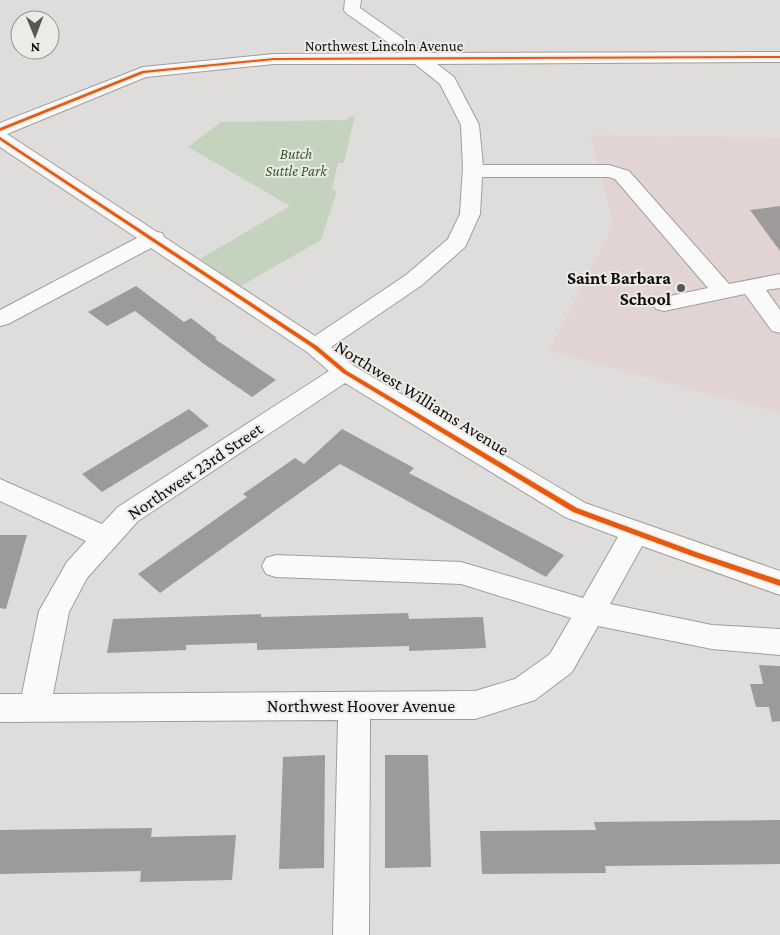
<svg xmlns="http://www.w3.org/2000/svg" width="780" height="935" viewBox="0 0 780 935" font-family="'Crimson Pro',serif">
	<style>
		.education { fill: #e3d4d4 }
		.green { fill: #c4d3be }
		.building { fill: #9c9b9a }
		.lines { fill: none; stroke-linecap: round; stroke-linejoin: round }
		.minor-casing { stroke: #a09e9d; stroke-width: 2 }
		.minor { fill: #fafafa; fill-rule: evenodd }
		.cycleway-casing { stroke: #edebe8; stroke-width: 3 }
		.cycleway { fill: #e8590c; fill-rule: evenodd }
		.poi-dot { fill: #585756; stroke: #edebe8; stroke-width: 2 }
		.labels { text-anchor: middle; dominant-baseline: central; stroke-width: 4; stroke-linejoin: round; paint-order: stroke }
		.far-street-label { font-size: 15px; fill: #100f0e; stroke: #edebe8 }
		.far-park-label { font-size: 15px; font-style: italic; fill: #345d2a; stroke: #edebe8 }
		.poi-label { font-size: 18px; font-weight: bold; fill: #100f0e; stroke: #edebe8; text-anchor: end }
		.street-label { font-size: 18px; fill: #100f0e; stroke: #edebe8 }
	</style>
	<rect width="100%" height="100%" fill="#dfdddc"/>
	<path class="education" d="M590 135 780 138V413L549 351 613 226Z"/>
	<path class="green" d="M355 115 344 163H338L332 190 337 191 321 240 241 286 200 259 290 206 188 147 221 122 345 120Z"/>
	<path class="building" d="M780 206V251L750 210Z
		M136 286 184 322 191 318 217 338 215 339 276 380 252 397 204 364 135 311 107 326 88 312Z
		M189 409 209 426 102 492 82 474Z
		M342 429 414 468 409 473 564 555 546 577 340 464 160 593 138 574 247 497 243 494 295 458 304 464Z
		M0 535H27L6 609 0 608Z
		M408 613 409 619 483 617 486 648 409 651V646L257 650V643L186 645V650L107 653 113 619 261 614V617Z
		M759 665 780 666V721L772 722 769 707H756L750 684H763Z
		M325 755 324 868 279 869 283 757Z
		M385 755H428L431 867 385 868Z
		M780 820V864L605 866 606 873 482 874 480 831 596 830 594 822Z
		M152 828 151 837 236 835 232 880 140 882 141 871 0 874V830Z"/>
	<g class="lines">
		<g class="minor-casing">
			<path id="minor" d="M345 0H361L360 8 424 53 780 52V62L437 64 454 77 479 125 483 165H609L629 171 729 284 780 274V288L766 290 780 310V333L772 331 745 294 664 311 656 309 653 304 656 299 708 288 615 179 608 177H482L480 214 465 247 422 285 331 347 354 366 585 503 780 571V595L642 546 610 604 712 625 780 629V655L712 649 598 626 572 672 535 700 475 719H370L369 935H333L338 720 0 722V694H22L39 611 67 562 86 541 0 501V479L102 524 118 507 329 371 307 352 151 248 8 324 0 326V310L137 238 0 147V123L143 67 274 54 403 53 346 13 344 10ZM274 64H415L440 84 461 125 463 167 460 214 448 239 406 275 315 336 164 237 162 233 157 232 7 134 146 77ZM345 383 565 517 618 537 583 598 461 562 276 555 266 558 262 566 266 574 276 577 461 584 571 618 550 654 515 679 475 691 53 694 69 612 87 578 138 521Z"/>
		</g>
		<use href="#minor" class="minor"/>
		<g class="cycleway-casing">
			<path id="cycleway" d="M780 56V58L274 60 144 73 0 131V128L142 71 274 58Z
				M0 137 317 346 347 371 577 508 696 552 780 580V586L692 556 573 512 343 373 313 348 0 140Z"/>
		</g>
		<use href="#cycleway" class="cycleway"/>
	</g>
	<circle class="poi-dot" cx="681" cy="288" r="5"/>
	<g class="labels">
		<g class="far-street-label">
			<text x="384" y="46">Northwest Lincoln Avenue</text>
		</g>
		<g class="far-park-label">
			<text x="296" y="154">Butch<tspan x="296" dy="17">Suttle Park</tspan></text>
		</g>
		<g class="poi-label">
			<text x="671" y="278">Saint Barbara<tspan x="671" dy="21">School</tspan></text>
		</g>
		<g class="street-label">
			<text transform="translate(422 398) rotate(32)">Northwest Williams Avenue</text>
			<text transform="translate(195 471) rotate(-34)">Northwest 23rd Street</text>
			<text x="361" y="706">Northwest Hoover Avenue</text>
		</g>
	</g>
	<g transform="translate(35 35) rotate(179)"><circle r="24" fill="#edebe8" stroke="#959391"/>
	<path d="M0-4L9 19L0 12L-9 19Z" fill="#585756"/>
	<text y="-8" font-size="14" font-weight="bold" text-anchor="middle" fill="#100f0e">N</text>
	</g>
</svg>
